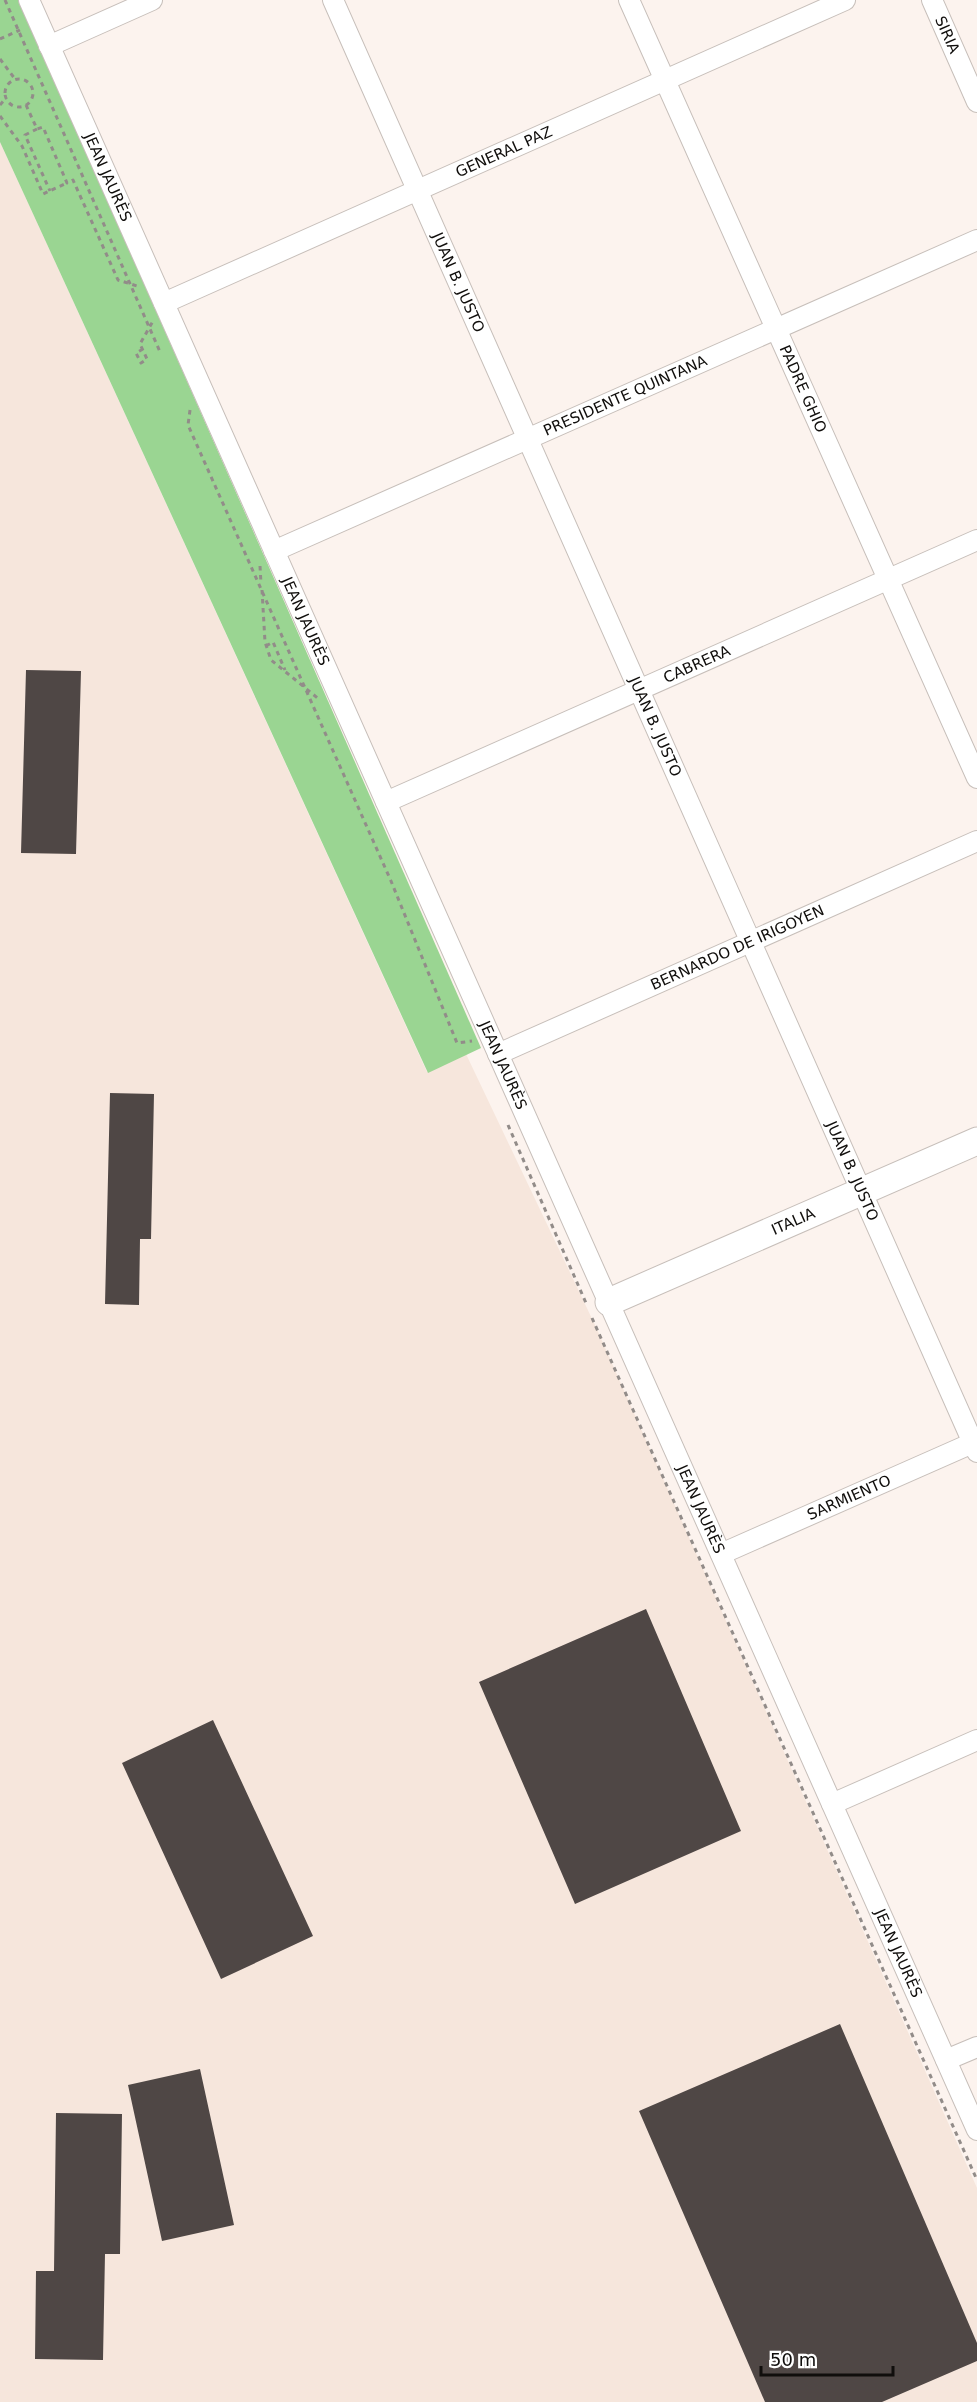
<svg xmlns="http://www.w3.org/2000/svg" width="977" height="2402" viewBox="0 0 977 2402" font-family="'DejaVu Sans',sans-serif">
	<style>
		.built { fill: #f6e6dc }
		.green { fill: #9ad592 }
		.building { fill: #4f4745 }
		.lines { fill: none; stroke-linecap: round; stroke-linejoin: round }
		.street-casing { stroke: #c7bfba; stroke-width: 22 }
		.secondary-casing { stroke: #c7bfba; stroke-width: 29 }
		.path { stroke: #928c89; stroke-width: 3; stroke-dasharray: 4.5 4.5; stroke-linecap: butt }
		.street { stroke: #fff; stroke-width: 20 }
		.secondary { stroke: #fff; stroke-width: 27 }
		.labels { text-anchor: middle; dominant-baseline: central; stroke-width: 6; stroke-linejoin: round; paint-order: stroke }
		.street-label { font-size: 15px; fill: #100e0c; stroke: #fff }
	</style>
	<rect width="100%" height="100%" fill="#fcf3ee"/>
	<path class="built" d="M0 142 427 1072 466 1054 595 1325 977 2188V2402H0Z"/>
	<path class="green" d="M0 0H19L481 1048 428 1073 0 142Z"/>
	<path class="building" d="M26 670 81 671 76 854 21 853Z
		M110 1093 154 1094 151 1239H140L139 1305 105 1304Z
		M646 1609 741 1831 575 1904 479 1682Z
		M213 1720 313 1936 221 1979 122 1763Z
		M840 2024 977 2343V2361L882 2402H765L639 2111Z
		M200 2069 234 2225 162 2241 128 2085Z
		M56 2113 122 2114 120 2254H105L103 2360 35 2359 36 2271H54Z"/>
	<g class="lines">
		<g class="street-casing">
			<g id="street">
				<path id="s1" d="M29 0 977 2130"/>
				<path id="s2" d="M333 0 977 1452"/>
				<path id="s3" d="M629 0 977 778"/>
				<path id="s4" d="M932 0 977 102"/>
				<path d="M49 46 152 0"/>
				<path id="s5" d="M164 303 845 0"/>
				<path id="s6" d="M274 551 977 240"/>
				<path id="s7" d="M386 802 977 540"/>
				<path id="s8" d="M498 1054 977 841"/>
				<path id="s9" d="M721 1554 977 1441"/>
				<path d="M832 1804 977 1740"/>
				<path d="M946 2060 977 2047"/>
			</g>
		</g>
		<g class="secondary-casing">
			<g id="secondary">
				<path id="s10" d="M609 1302 977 1141"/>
			</g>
		</g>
		<path class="path" d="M5 0 161 354
			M0 39 20 30
			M0 59 15 79
			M5 93a14 14 0 1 1 28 0a14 14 0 1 1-28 0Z
			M0 105 6 98
			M26 105 37 129 43 127 67 183 73 180 118 280 137 286
			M0 116 22 146 43 194 67 183
			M37 129 25 135 50 191
			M143 349 136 353 141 363 147 359 140 344 153 321
			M190 410 188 425 391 881 457 1043 472 1041
			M260 566 261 584
			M262 590 265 642 271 660 320 700
			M266 646 273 642 285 670
			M508 1125 586 1303
			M592 1318 977 2180"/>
		<use href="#street" class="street"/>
		<use href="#secondary" class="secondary"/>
	</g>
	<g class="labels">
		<g class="street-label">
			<text stroke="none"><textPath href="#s4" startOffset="38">SIRIA</textPath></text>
			<text stroke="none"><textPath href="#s5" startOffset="372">GENERAL PAZ</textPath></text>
			<text stroke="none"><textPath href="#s1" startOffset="194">JEAN JAURÈS</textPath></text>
			<text stroke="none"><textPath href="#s2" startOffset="309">JUAN B. JUSTO</textPath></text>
			<text stroke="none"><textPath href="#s3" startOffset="426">PADRE GHIO</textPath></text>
			<text stroke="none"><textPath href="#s6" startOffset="384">PRESIDENTE QUINTANA</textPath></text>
			<text stroke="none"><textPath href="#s1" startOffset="680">JEAN JAURÈS</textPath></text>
			<text stroke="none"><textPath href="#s7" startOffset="340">CABRERA</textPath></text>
			<text stroke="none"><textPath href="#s2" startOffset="795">JUAN B. JUSTO</textPath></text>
			<text stroke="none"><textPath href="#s8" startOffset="262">BERNARDO DE IRIGOYEN</textPath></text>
			<text stroke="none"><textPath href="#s1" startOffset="1166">JEAN JAURÈS</textPath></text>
			<text stroke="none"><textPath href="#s2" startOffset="1281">JUAN B. JUSTO</textPath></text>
			<text stroke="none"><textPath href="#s10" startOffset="201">ITALIA</textPath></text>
			<text stroke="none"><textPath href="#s9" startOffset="140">SARMIENTO</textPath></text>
			<text stroke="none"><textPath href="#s1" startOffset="1652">JEAN JAURÈS</textPath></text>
			<text stroke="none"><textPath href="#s1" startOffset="2138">JEAN JAURÈS</textPath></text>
		</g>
	</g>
	<path d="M761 2366v9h132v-9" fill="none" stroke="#100e0c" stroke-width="3"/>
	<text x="770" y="2366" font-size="18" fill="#100e0c" stroke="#ffffff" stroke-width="4.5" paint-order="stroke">50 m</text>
</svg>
